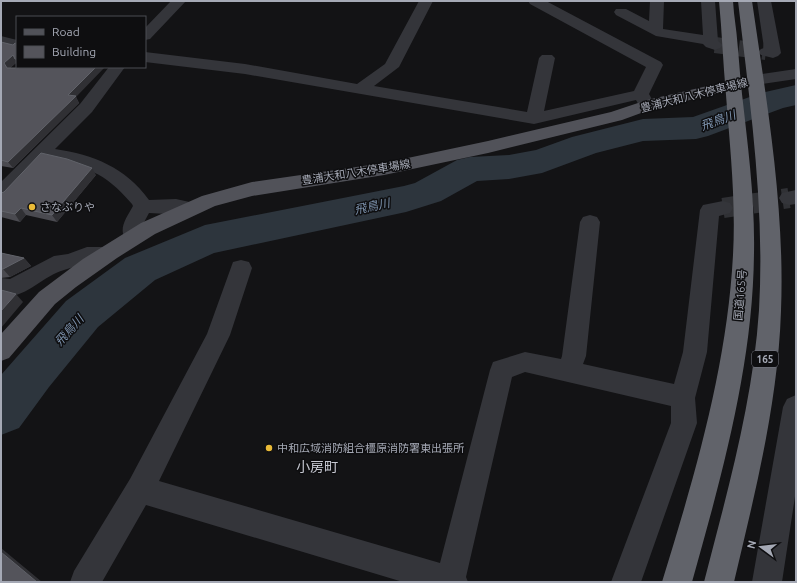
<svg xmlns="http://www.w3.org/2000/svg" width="797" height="583" viewBox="0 0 797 583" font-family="Ubuntu,'Noto Sans JP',sans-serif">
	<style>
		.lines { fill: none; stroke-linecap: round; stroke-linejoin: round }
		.river { fill: #2d353d; fill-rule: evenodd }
		.minor-tunnel-far1 { stroke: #303135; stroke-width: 16; stroke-dasharray: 16 8; stroke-linecap: butt }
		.minor-tunnel { stroke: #303135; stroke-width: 20; stroke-dasharray: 20 10; stroke-linecap: butt }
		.minor { fill: #34353a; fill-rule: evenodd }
		.major { fill: #515259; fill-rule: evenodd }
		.highway { fill: #61636a; fill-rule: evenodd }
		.wall { fill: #4a4a50 }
		.shaded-wall { fill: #303034 }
		.building { fill: #54545b; stroke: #606269 }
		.poi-dot { fill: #e9ba37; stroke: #0e0e10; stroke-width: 1.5 }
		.labels { text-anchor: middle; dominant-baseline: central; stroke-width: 3; stroke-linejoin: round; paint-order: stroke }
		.shield { fill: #0e0e10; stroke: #787a84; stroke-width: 1 }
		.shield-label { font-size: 10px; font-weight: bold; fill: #a5a9b5 }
		.street-label { font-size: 11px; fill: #a5a9b5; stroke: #0e0e10 }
		.poi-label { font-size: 11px; fill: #a5a9b5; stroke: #0e0e10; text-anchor: start }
		.water-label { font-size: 12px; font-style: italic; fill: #7e94af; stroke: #0e0e10 }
		.near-neighbourhood-label { font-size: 14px; fill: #c6c8d1; stroke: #0e0e10 }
	</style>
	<rect width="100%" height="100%" fill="#131315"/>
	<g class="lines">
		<path class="river" d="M796 85V105L783 108 708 136 696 139 643 141 596 153 542 173 509 179 477 181 441 201 406 212 214 253 155 280 98 327 49 387 19 428 1 435V375L66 301 125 258 205 225 404 186 415 183 457 160 470 157 509 155 536 150 572 137 643 119 693 117 761 93Z"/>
		<path class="minor-tunnel-far1" d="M715 45 766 52"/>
		<path class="minor-tunnel" d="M723 208 789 198"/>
		<path class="minor" d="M171 1H186L150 39 145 40V28Z
			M419 1H433L399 67 374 86 527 112 539 58 542 55H552L555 58 544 111 634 91 646 67 530 4 528 1H546L661 62 663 65 649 94 655 105 653 109 647 110 641 109 636 100 534 124 245 74 145 62V52L245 64 357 84 385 64Z
			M650 1H664L663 29 703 35 701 1H715L718 41 723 45 720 48 715 50 706 47 703 44 656 36 616 15 614 12 616 9H626L649 21Z
			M757 1H771L781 53 778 56 773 58 761 55 758 52 761 49 764 48Z
			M1 36 17 40V50L1 46Z
			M109 67H125L92 112 55 149C94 155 125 167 149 200L176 199 194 203 197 208 194 213 187 215 149 213 142 226 143 236 140 241 133 244 126 241C118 228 126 219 133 206L132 204C104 171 86 167 45 159L8 198 1 200V182L80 104Z
			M796 69V79L755 85 749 83 747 80 749 77 755 75Z
			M796 190V204L789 205 782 203 779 198 782 193Z
			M723 201 730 203 733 208 730 213 719 216 707 352 695 398 697 423 641 582H611L671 423V406L525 372 512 377 466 577 468 582H403L146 505 102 582H70L74 571 130 479 207 334 233 262 241 260 249 262 252 268 230 335 159 481 440 563 490 370 493 362 525 352 561 359 562 356 580 222 583 217 590 215 597 217 600 222 586 356 583 364 674 384 683 352 700 210 703 205Z
			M87 247H105L112 249 115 255 112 261C104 263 96 261 88 263 80 265 71 268 64 270 42 276 25 300 1 296V278L10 279 54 256 68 254Z
			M796 395V490L782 582H752L783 407 787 399Z"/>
		<path class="major" d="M755 75 761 77 763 80 761 83 652 109 622 120 488 153 384 175 252 196 215 206 155 234 117 258 76 287 55 304 9 358 1 361V334L39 292 83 259 141 223 202 196 252 182 384 163 488 141 611 112 647 100Z"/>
		<path class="highway" d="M719 1H733L734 13C738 40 739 67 742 94 748 147 755 200 754 253 753 365 722 475 692 582H662C695 475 727 367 733 255 736 201 730 148 726 95 723 63 722 32 719 1Z
			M738 1H752C767 104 785 207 781 311 778 403 755 493 734 582H704C727 493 753 402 759 310 765 207 750 104 738 1Z"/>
	</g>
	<path class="wall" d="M1 42 13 45 17 44V63V62L10 68 76 97 79 103 13 168 1 166Z
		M96 175 57 222 26 215 20 222 1 217V193Z
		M1 253 24 258 31 266 10 277 1 278Z"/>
	<path class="shaded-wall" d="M13 55 17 62 8 70 4 63Z
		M96 67H105L76 97 79 103 13 168 8 162 68 95Z
		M92 168 96 175 57 222 52 215Z
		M21 208 26 215 20 222 15 214Z
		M24 258 31 266 10 277 3 269Z
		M16 294 23 302 1 328V311Z
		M1 548 42 582H37L1 552Z"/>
	<path class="building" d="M1 42 13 45 15 43 17 44V59H15L13 55 4 63 7 68H19L20 67H96L68 95 76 96 8 162 1 160Z
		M41 153 67 159 92 168 52 215 21 208 15 214 1 211V193L4 192Z
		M1 253 24 258 3 269H1Z
		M1 290 16 294 1 311Z
		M1 552 37 582H1Z"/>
	<g class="poi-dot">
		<circle cx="32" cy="207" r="4"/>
		<circle cx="269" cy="448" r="4"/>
	</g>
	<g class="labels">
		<rect class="shield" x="752" y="351" width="26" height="16" rx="3"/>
		<g class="shield-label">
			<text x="765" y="359">165</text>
		</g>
		<g class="street-label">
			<text transform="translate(694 95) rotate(-14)">豊浦大和八木停車場線</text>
			<text transform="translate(356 172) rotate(-9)">豊浦大和八木停車場線</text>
			<text transform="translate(740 295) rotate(-85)">国道165号</text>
		</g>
		<g class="poi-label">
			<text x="40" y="207">さなぶりや</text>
			<text x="277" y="448">中和広域消防組合橿原消防署東出張所</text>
		</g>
		<g class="water-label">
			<text transform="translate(718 120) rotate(-20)">飛鳥川</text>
			<text transform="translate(372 206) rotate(-12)">飛鳥川</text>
			<text transform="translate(69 330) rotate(-48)">飛鳥川</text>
		</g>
		<g class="near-neighbourhood-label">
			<text x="317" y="467">小房町</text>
		</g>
	</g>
	<rect width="797" height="583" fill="none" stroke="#a5a9b5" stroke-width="4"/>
	<rect x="16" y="16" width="130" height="52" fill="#0e0e10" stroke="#4a4c52"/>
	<rect x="24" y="29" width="20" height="6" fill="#515259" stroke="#4a4c52"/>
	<text x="52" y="36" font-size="12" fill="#a5a9b5">Road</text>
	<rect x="24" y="46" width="20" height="12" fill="#54545b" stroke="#4a4c52"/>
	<text x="52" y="56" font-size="12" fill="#a5a9b5">Building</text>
	<g transform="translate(761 547) rotate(285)" stroke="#0e0e10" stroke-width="3" paint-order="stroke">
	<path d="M0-3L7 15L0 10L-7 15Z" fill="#a5a9b5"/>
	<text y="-6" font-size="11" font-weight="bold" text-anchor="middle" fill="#a5a9b5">N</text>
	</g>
</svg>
